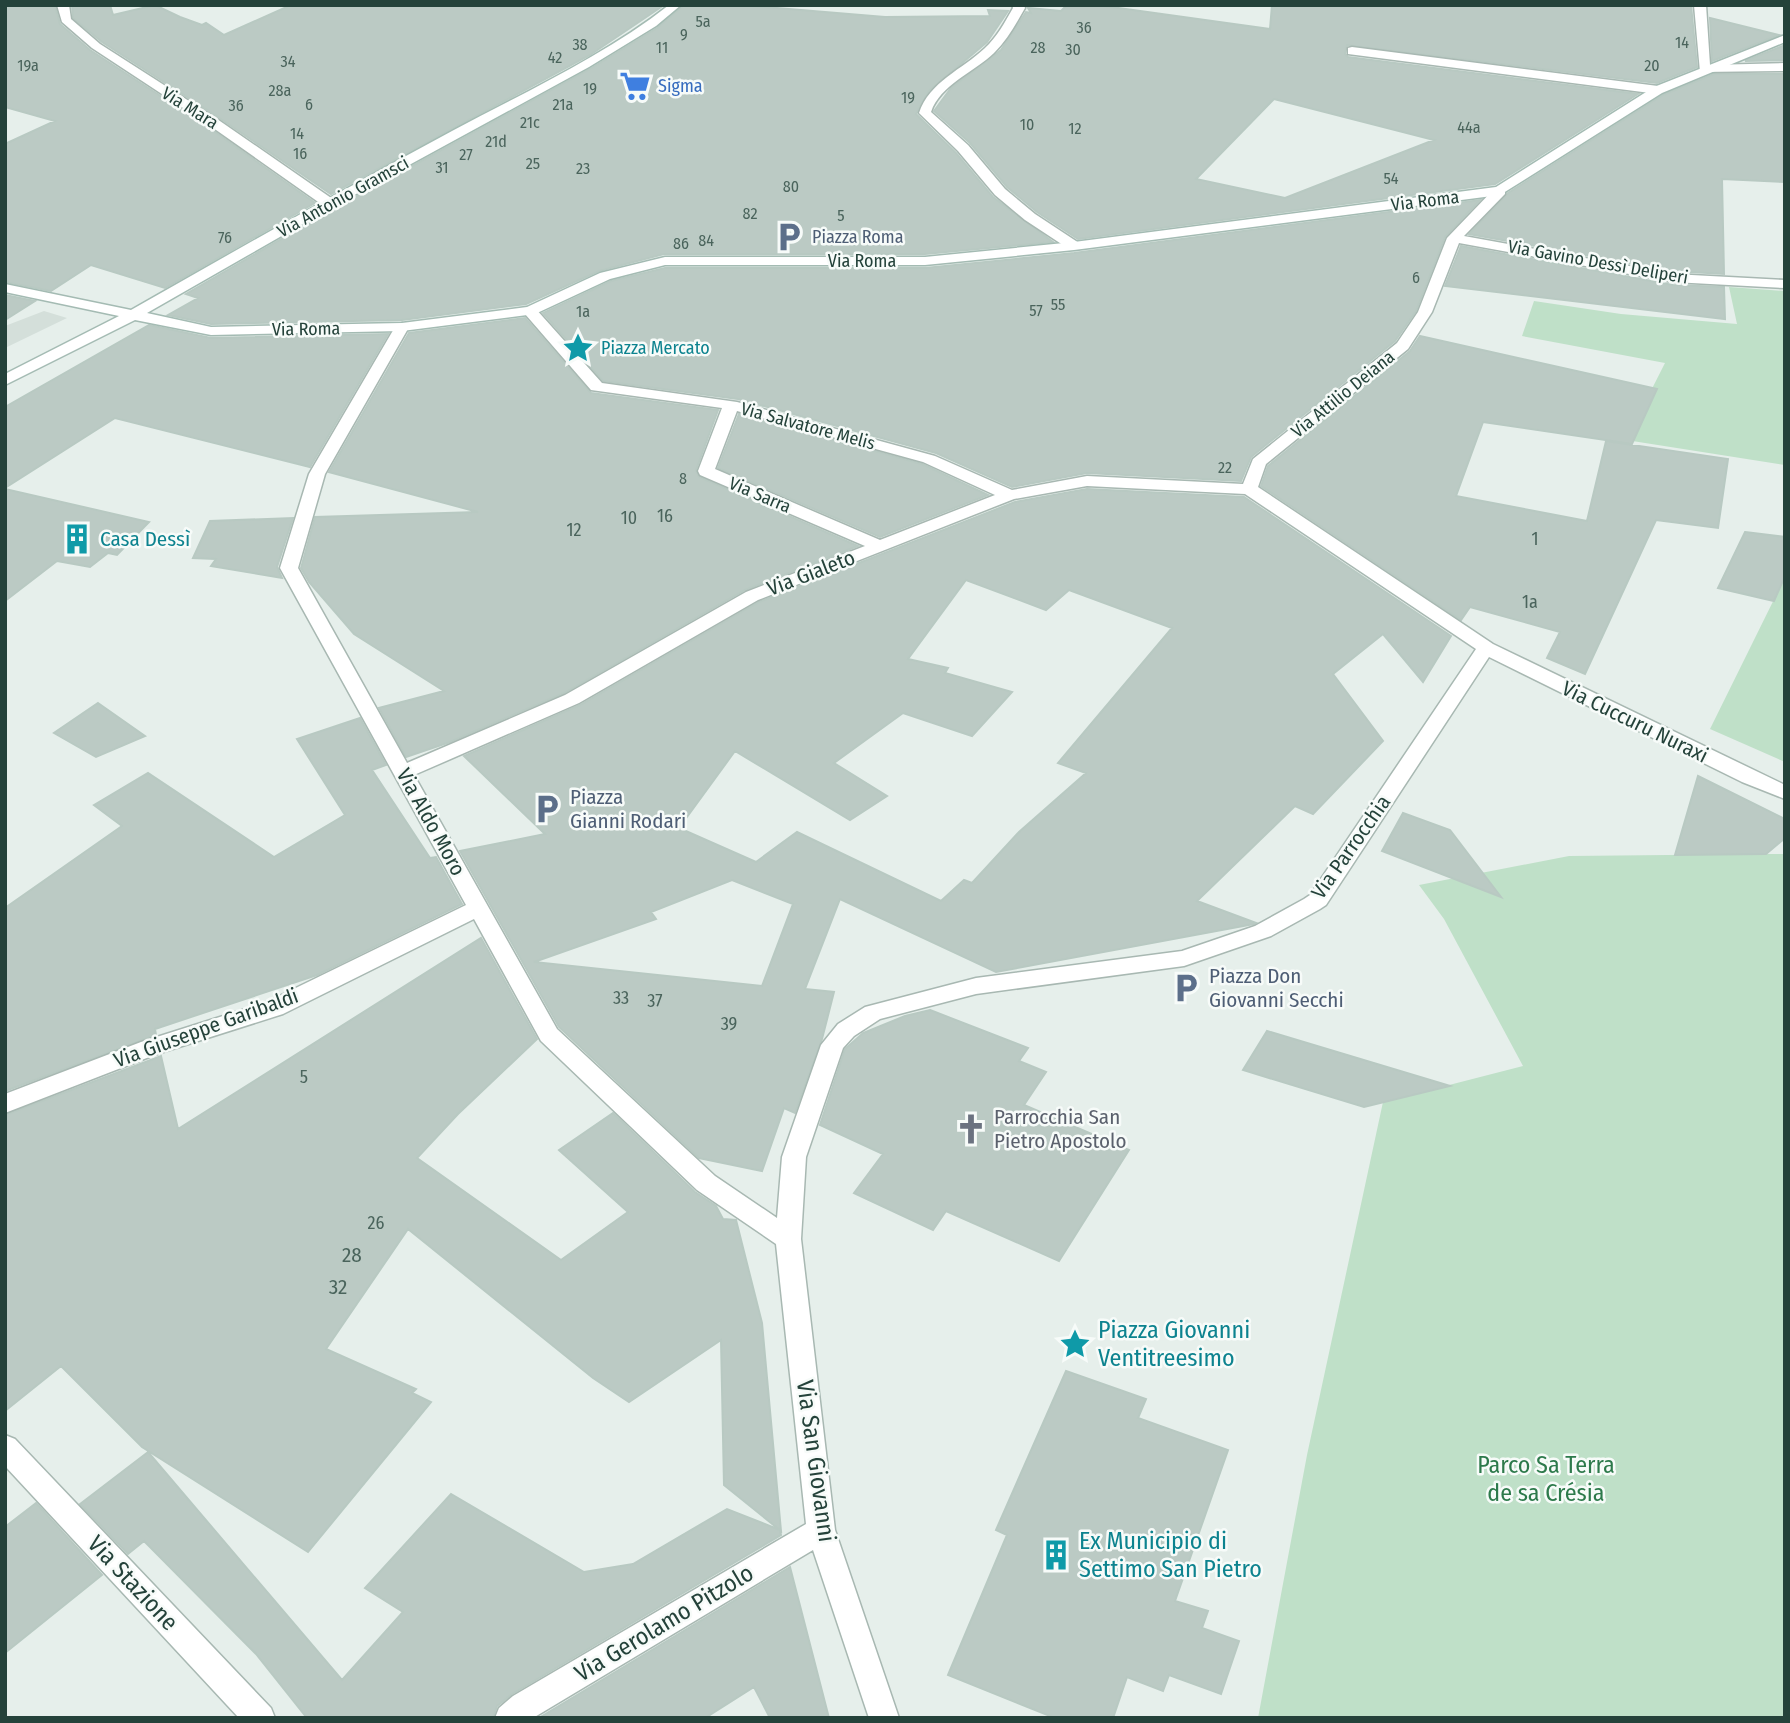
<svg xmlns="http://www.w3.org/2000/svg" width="1790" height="1723" viewBox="0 0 1790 1723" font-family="'Fira Sans Condensed',sans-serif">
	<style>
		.built { fill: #d4dfda }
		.green { fill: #bfe0c8 }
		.building { fill: #bbcac4; stroke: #b8c9c2; stroke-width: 2; fill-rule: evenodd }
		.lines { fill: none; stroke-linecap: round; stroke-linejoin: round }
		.street-casing { stroke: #a8b8b2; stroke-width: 3 }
		.secondary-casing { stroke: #a4bbb3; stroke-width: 3 }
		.street { fill: #fff; fill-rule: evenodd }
		.secondary { fill: #fff; fill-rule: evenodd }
		.labels { text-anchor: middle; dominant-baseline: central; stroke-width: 5; stroke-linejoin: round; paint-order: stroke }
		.far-number-label { font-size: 16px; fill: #4a645c }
		.far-shop-label { font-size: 18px; fill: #366cbe; stroke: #f7fbf9; text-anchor: start }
		.far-street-label { font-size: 18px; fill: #24423a; stroke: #f7fbf9 }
		.far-service-label { font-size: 18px; fill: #4e5e75; stroke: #f7fbf9; text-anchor: start }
		.far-culture-label { font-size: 18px; fill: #0d838f; stroke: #f7fbf9; text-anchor: start }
		.number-label { font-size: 18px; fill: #4a645c }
		.culture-label { font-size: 21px; fill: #0d838f; stroke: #f7fbf9; text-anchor: start }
		.street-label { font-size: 21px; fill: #24423a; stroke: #f7fbf9 }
		.service-label { font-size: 21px; fill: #4e5e75; stroke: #f7fbf9; text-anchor: start }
		.worship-label { font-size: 21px; fill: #5b616d; stroke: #f7fbf9; text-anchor: start }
		.near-number-label { font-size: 21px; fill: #4a645c }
		.near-culture-label { font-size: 24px; fill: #0d838f; stroke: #f7fbf9; text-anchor: start }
		.near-street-label { font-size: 24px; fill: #24423a; stroke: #f7fbf9 }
		.near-park-label { font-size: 24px; fill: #2d7a4b; stroke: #f7fbf9 }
	</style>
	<rect width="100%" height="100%" fill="#e6efeb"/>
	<path class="built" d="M44 311 67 318 5 348V326Z"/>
	<path class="green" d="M1729 287 1785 291V465L1626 440 1665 363 1522 336 1534 301 1621 314 1737 324Z
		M1785 577V762L1710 729Z
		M1766 854H1785V1718H1258L1307 1455 1383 1102 1523 1066 1444 919 1419 885 1569 856Z"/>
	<path class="building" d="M5 5H55L60 24 90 50 208 127 315 203 165 288 91 265 51 291 5 282V144L55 121 5 107Z
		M72 5H110L113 15 155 5 180 17 202 25 206 23 224 35 291 5H664L590 55 331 194 218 117 102 42 73 18Z
		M684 5H740L885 17 990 16 988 10 1008 11 987 42 929 91 916 114 956 153 993 197 1053 242 925 254H664L599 271 526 304 402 320 211 324 168 315 198 298 186 294 335 208 590 69 657 28Z
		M1067 5H1097L1270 29 1272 5H1691L1697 67 1657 83 1347 45 1345 54 1348 57 1638 94 1495 184 1078 239 1037 212 1007 187 970 143 934 111 951 88 1001 50 1026 12 1031 13 1028 8 1061 11ZM1274 99 1434 140 1285 198 1196 179Z
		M1710 18 1779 35 1712 61Z
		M1785 45V60L1745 61Z
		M1714 74H1785V182L1722 179 1724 274 1673 271 1469 234 1508 193 1663 95Z
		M1480 200 1445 237 1416 311 1395 341 1251 457 1241 481 1087 473 1012 487 936 453 738 399 603 381 543 313 611 281 665 268H925L1074 253Z
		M1461 246 1673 285 1724 287 1725 319 1445 286Z
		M5 295 35 301 5 320Z
		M525 318 591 393 718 410 696 470 699 477 858 546 745 590 564 693 450 742 406 757 379 708 444 691 354 634 309 582 301 568 315 517 478 512 329 472 409 333Z
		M149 325 211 338 388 334 310 467 115 418 5 488V407Z
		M1420 336 1657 389 1632 444 1483 422 1456 496 1587 521 1606 441 1728 459 1718 528 1656 520 1585 674 1547 658 1560 632 1470 607 1461 620 1261 486 1268 466 1410 351Z
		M739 414 922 464 988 495 880 537 718 468Z
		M5 489 149 522 117 555 108 553 90 567 57 561 5 601Z
		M1087 489 1244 497 1451 636 1423 682 1383 634 1333 674 1383 741 1313 814 1295 806 1197 901 1256 923 1254 924 996 972 840 899 805 989 834 992 822 1039 795 1113 784 1108 762 1171 699 1158 559 1027 460 851 545 834 464 756 580 705 759 602 1015 502ZM966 580 1046 610 1069 590 1172 628 1058 763 1086 773 1019 832 972 883 964 880 941 901 797 832 756 862 679 828 735 751 850 820 887 796 834 763 903 713 972 736 1012 692 945 673 948 668 908 659ZM732 880 793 904 762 986 534 962 656 919 651 912Z
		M293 518 277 567 282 578 211 566 216 559 193 558 210 521Z
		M1745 532 1785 537V576L1774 601 1718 588Z
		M98 703 145 736 96 757 54 733Z
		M360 718 386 765 372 770 430 858 436 857 462 904 317 975 155 1029 156 1035 5 1091V908L122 826 94 805 148 773 274 857 345 815 297 739Z
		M1698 776 1785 819V838L1766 854 1675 855Z
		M1403 813 1450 830 1501 897 1382 851Z
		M481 938 537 1039 458 1114 417 1158 561 1260 628 1212 559 1150 613 1113 695 1192 716 1206 723 1219 736 1220 762 1323 781 1531 724 1485 721 1340 629 1402 593 1378 408 1229 326 1349 416 1389 412 1393 431 1402 308 1552 142 1447 61 1366 5 1411V1115L161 1056 178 1129Z
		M930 1010 1028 1048 1019 1061 1046 1072 1024 1105 1129 1150 1059 1261 946 1211 933 1230 854 1193 883 1154 820 1125 845 1049 863 1033 905 1016Z
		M1267 1031 1450 1086 1364 1107 1243 1070Z
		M1066 1371 1146 1399 1138 1418 1228 1450 1175 1601 1208 1611 1202 1628 1239 1641 1221 1694 1169 1675 1163 1691 1127 1677 1113 1718H1055L948 1675 1007 1535 996 1530Z
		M148 1452 342 1680 403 1612 365 1588 451 1494 584 1572 633 1564 727 1509 780 1530 781 1535 512 1694 497 1706 493 1718H307L256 1654 144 1541 128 1554 80 1504Z
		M36 1503 102 1575 5 1653V1527Z
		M790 1567 829 1718H770L754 1687 705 1718H539Z"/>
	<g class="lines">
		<g class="street-casing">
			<path id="street" d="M57 5H69L71 19 100 44 217 119 334 200V206H324L209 125 92 48 62 22Z
				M1012 5H1024L1025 8C1016 24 1007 40 994 53 974 72 940 85 931 112L968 145 1005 189 1035 214 1079 243V249H1069L1025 220 995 195 958 151 919 113C929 82 963 69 985 48 997 37 1005 22 1013 8Z
				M1694 5H1706L1710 65 1785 63V71L1700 72Z
				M1352 47 1658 86 1664 90 1658 94 1348 54V48Z
				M1500 187 1505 188V194L1464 236 1673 274 1785 280V288L1673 282 1459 243 1432 312 1408 349 1266 464 1258 487 1493 644 1785 785V799L1742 782 1489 657 1326 905 1320 909 1271 936 1184 966 976 994 880 1019 854 1036 843 1048 806 1157 801 1239 835 1530 899 1718H869L813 1550 533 1718H495L499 1708 513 1696 806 1524 776 1244 697 1190 541 1041 474 919 283 1014 157 1054 5 1113V1094L141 1042 267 1002 466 905 280 568 309 474 395 327 402 323 409 327 325 474 298 568 407 763 565 695 746 592 865 546 700 475 698 471 722 408 591 390 525 314 523 311 525 308H535L602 383 737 402 935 456 1012 490 1087 476 1243 484 1253 459 1397 343 1418 312 1447 238 1495 188ZM737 411 923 462 995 495 880 540 715 469ZM1087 486 1245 494 1476 649 1310 895 1304 899 1255 926 1182 951 976 978 865 1007 838 1024 821 1045 782 1157 777 1218 715 1176 557 1029 414 775 579 703 758 600 1014 499Z
				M5 1435 15 1439 271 1708 275 1718H239L5 1466Z"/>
		</g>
		<g class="secondary-casing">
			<path id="secondary" d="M669 5H681L656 26 589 67 334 206 147 313 211 327 402 323 527 307 600 273 665 257H925L1074 242 1496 187 1654 87 1785 35V42L1662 93 1500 195 1074 250 925 265H665L610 279 535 314 402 331 211 335 135 320 5 385V374L119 316 5 292V284L131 310C238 249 344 189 452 131 525 92 604 56 669 5Z"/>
		</g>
		<use href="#street" class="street"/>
		<use href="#secondary" class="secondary"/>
	</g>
	<defs>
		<g id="supermarket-bare" transform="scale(2.415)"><path d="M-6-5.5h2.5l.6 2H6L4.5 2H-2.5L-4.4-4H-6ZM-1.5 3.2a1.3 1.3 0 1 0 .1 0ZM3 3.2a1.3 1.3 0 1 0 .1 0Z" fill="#3f7fe0" stroke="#f7fbf9" stroke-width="2.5" paint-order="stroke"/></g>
		<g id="parking-bare" transform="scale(2.415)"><path d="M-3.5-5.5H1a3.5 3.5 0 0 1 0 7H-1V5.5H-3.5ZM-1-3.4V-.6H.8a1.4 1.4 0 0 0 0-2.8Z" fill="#5c6f8a" stroke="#f7fbf9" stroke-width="2.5" paint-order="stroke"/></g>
		<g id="sight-bare" transform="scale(2.415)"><path d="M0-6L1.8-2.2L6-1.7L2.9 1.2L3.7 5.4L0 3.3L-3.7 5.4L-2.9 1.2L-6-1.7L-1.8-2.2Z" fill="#0f9aa8" stroke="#f7fbf9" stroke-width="2.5" paint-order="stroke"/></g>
		<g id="building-bare" transform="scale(2.415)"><path d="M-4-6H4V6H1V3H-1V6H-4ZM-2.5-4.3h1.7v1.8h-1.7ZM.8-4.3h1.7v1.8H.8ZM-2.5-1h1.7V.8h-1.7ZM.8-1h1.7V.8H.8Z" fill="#0f9aa8" stroke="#f7fbf9" stroke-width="2.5" paint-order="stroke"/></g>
		<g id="church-bare" transform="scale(2.415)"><path d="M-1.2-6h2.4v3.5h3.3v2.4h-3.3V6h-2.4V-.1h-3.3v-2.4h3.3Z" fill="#6b7280" stroke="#f7fbf9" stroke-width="2.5" paint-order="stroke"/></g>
	</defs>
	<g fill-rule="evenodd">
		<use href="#supermarket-bare" x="635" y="86"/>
		<use href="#parking-bare" x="789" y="237"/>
		<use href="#sight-bare" x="578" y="348"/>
		<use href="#building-bare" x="77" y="539"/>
		<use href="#parking-bare" x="547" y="809"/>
		<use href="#parking-bare" x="1186" y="988"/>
		<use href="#church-bare" x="971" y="1129"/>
		<use href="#sight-bare" x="1075" y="1344"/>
		<use href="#building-bare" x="1056" y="1555"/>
	</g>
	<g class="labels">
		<g class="far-number-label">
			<text x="703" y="21">5a</text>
			<text x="1084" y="27">36</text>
			<text x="684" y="34">9</text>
			<text x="1682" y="42">14</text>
			<text x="580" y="44">38</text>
			<text x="662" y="47">11</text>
			<text x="1038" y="47">28</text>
			<text x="1073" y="49">30</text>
			<text x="555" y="57">42</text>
			<text x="288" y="61">34</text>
			<text x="28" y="65">19a</text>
			<text x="1652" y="65">20</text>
			<text x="590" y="88">19</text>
			<text x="280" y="90">28a</text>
			<text x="908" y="97">19</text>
			<text x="309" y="104">6</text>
			<text x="563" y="104">21a</text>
			<text x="236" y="105">36</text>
			<text x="530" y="122">21c</text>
			<text x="1027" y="124">10</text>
			<text x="1469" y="127">44a</text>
			<text x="1075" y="128">12</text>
			<text x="297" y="133">14</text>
			<text x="496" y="141">21d</text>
			<text x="300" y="153">16</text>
			<text x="466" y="154">27</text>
			<text x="533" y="163">25</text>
			<text x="442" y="167">31</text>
			<text x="583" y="168">23</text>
			<text x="1391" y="178">54</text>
			<text x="791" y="186">80</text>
			<text x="750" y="213">82</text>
			<text x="841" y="215">5</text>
			<text x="225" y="237">76</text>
			<text x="706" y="240">84</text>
			<text x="681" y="243">86</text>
			<text x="1416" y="277">6</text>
			<text x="1058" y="304">55</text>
			<text x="1036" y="310">57</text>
			<text x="583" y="311">1a</text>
			<text x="1225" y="467">22</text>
			<text x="683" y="478">8</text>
		</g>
		<g class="far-shop-label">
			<text x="658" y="86">Sigma</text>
		</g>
		<g class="far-street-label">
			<text transform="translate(190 108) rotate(32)">Via Mara</text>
			<text transform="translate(343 197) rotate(-29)">Via Antonio Gramsci</text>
			<text transform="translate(1425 201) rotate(-7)">Via Roma</text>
			<text x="862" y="261">Via Roma</text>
			<text transform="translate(1598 262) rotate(10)">Via Gavino Dessì Deliperi</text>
			<text transform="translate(306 329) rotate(-1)">Via Roma</text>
			<text transform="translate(1343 394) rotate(-39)">Via Attilio Deiana</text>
			<text transform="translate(808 426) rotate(15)">Via Salvatore Melis</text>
			<text transform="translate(760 495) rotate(23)">Via Sarra</text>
		</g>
		<g class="far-service-label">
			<text x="812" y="237">Piazza Roma</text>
		</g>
		<g class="far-culture-label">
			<text x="601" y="348">Piazza Mercato</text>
		</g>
		<g class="number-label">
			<text x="665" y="516">16</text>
			<text x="629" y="518">10</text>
			<text x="574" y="530">12</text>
			<text x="1535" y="539">1</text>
			<text x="1530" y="602">1a</text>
			<text x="621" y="998">33</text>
			<text x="655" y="1001">37</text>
			<text x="729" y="1024">39</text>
			<text x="304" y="1077">5</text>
			<text x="376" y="1223">26</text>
		</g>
		<g class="culture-label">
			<text x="100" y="539">Casa Dessì</text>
		</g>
		<g class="street-label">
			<text transform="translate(811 573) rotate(-21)">Via Gialeto</text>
			<text transform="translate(1635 722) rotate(26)">Via Cuccuru Nuraxi</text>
			<text transform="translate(431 822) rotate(61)">Via Aldo Moro</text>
			<text transform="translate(1351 847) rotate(-55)">Via Parrocchia</text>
			<text transform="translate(206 1028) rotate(-20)">Via Giuseppe Garibaldi</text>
		</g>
		<g class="service-label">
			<text x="570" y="797">Piazza<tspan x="570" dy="24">Gianni Rodari</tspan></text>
			<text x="1209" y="976">Piazza Don<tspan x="1209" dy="24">Giovanni Secchi</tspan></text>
		</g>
		<g class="worship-label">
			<text x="994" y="1117">Parrocchia San<tspan x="994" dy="24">Pietro Apostolo</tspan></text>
		</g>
		<g class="near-number-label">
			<text x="352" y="1255">28</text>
			<text x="338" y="1287">32</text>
		</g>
		<g class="near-culture-label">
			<text x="1098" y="1330">Piazza Giovanni<tspan x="1098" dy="28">Ventitreesimo</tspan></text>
			<text x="1079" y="1541">Ex Municipio di<tspan x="1079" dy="28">Settimo San Pietro</tspan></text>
		</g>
		<g class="near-street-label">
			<text transform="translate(816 1461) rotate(82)">Via San Giovanni</text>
			<text transform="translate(133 1583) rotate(47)">Via Stazione</text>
			<text transform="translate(664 1623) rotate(-31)">Via Gerolamo Pitzolo</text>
		</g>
		<g class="near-park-label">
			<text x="1546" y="1465">Parco Sa Terra<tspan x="1546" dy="28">de sa Crésia</tspan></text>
		</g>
	</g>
	<rect width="1790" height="1723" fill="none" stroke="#24423a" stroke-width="14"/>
</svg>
